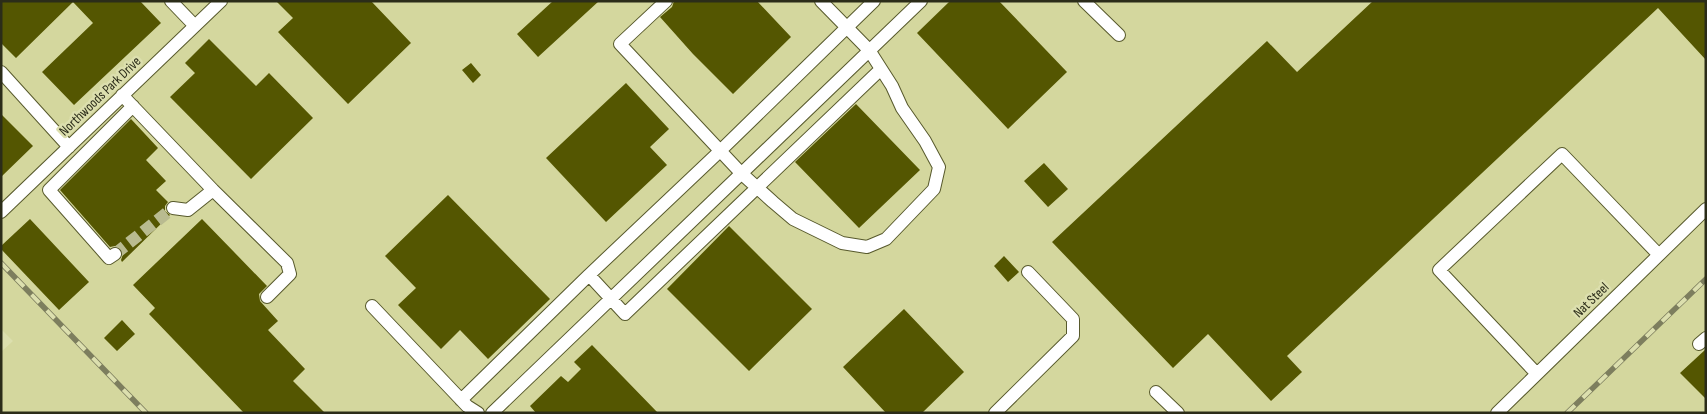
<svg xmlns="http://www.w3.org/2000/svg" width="1707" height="414" viewBox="0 0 1707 414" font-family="'Sofia Sans Condensed',sans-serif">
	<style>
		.built { fill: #d4d79e }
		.building { fill: #545601 }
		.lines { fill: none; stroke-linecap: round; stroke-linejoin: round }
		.minor-tunnel { stroke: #b9bb90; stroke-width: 12; stroke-dasharray: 12 6; stroke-linecap: butt }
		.minor-casing { stroke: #57592c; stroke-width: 14 }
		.minor { stroke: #fff; stroke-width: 12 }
		.rail-casing { stroke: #7d7e5e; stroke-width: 5.5 }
		.rail { stroke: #dcdfae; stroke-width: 4; stroke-dasharray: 11; stroke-linecap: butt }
		.labels { text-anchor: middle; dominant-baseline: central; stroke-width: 5; stroke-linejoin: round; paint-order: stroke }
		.street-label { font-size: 14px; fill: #2b2c19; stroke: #dcdfae }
	</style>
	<rect width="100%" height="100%" fill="#dcdfae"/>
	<path class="built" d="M1 1H1706V413H1V352L13 341 1 329Z"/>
	<path class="building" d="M1 1H140L161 23 74 105 42 72 93 23 73 2 16 58 1 43Z
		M276 1H371L411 43 348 104 278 32 293 18Z
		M553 1H599L538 57 517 34Z
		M674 1H757L791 37 733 94 693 54 660 17 672 7Z
		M950 1H999L1067 72 1008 129 917 33Z
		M1373 1H1706V60L1658 8 1287 356 1302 372 1271 401 1208 334 1173 368 1052 242 1267 41 1297 72Z
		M209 39 256 86 269 73 313 118 251 179 170 97 195 73 185 63Z
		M471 63 481 75 473 83 462 70Z
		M626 83 669 129 650 147 667 165 606 222 546 158Z
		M856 104 920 170 859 228 795 162Z
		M1 114 33 146 1 177Z
		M131 119 158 148 146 160 166 181 156 190 168 202 165 206V211L170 215 122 262 121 260 123 254 121 249 115 246 110 247 60 190Z
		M1044 163 1068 189 1048 207 1024 181Z
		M448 195 550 299 488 359 460 330 441 349 398 305 416 288 385 256Z
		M30 219 89 282 59 310 1 249V246Z
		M202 219 267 286 259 294 260 301 278 321 268 330 305 369 293 381 325 413H244L149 314 155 308 133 285Z
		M729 226 812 309 749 371 667 289Z
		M1004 256 1019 272 1008 282 994 266Z
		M904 309 964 372 922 413H886L843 367Z
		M122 320 135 334 117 351 104 338Z
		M592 345 658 413H536L530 406 561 376 568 382 581 369 574 362Z
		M1706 349V399L1680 373Z"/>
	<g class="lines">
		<path class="minor-tunnel" d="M115 254 173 208"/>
		<g class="minor-casing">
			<path id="minor" d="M171 1 195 26
				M666 1 620 44 741 173 773 202 793 219 842 243 867 247 886 239 934 189 939 167 925 141 902 108 892 86 869 50 821 1
				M1084 1 1119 35
				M1 72 69 147
				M122 95 213 190 287 263 290 274 267 297
				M173 208 188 210 213 190
				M1 212 221 1
				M115 254 109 258 49 190 133 106
				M589 275 720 151 874 1
				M372 306 467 406 478 413
				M1699 344 1706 338
				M1537 374 1439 270 1562 154 1659 255
				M1156 392 1178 413
				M461 400 589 275 625 314 881 69
				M492 413 921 1
				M995 413 1073 336V319L1028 272
				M1497 413 1706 209"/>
		</g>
		<use href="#minor" class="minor"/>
		<g class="rail-casing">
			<path id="rail" d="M1 263 146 413
				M1567 413 1706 279"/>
		</g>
		<use href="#rail" class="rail"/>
	</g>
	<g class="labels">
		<g class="street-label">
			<text transform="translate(100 96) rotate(-44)">Northwoods Park Drive</text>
			<text transform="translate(1591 300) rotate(-44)">Nat Steel</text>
		</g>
	</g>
	<rect width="1707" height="414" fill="none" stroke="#2b2c19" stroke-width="5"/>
</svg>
